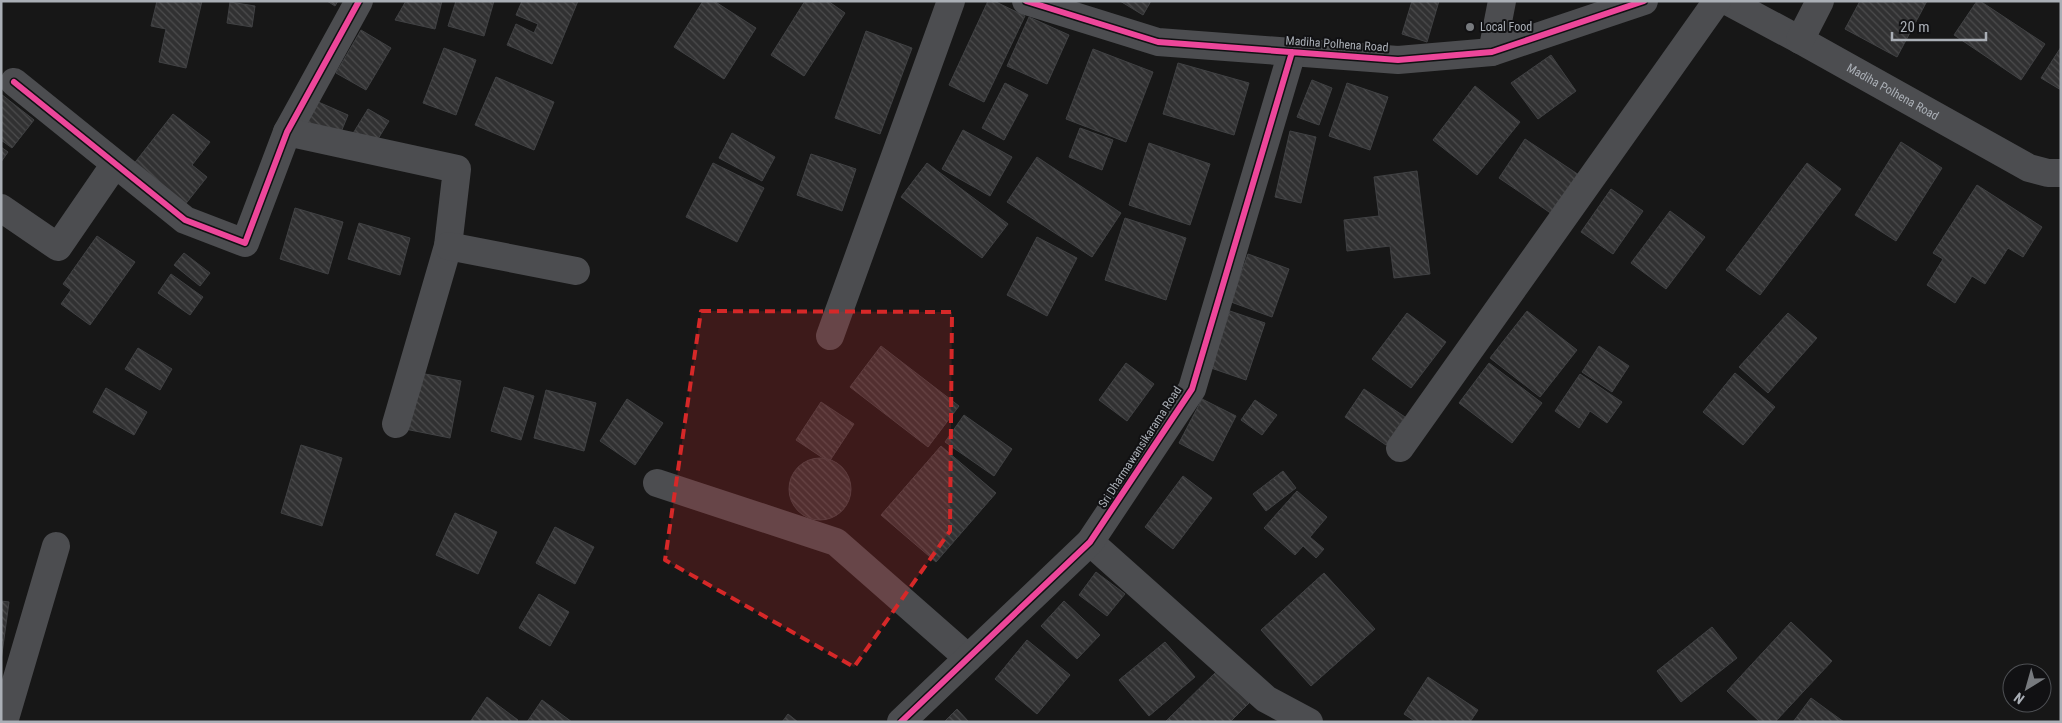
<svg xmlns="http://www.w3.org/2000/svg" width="2062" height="723" viewBox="0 0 2062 723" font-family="'Roboto Condensed',sans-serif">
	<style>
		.building { fill: url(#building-back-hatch); stroke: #404143 }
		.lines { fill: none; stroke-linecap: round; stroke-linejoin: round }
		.minor { stroke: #4c4d50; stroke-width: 28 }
		.tertiary { stroke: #4c4d50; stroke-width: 28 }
		.cycleway-casing { stroke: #111113; stroke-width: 9 }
		.cycleway { stroke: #ed469a; stroke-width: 6 }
		.marked { fill: #d62828; fill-opacity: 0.2; stroke: #d62828; stroke-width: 4; stroke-dasharray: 10 6; stroke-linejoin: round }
		.poi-dot { fill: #777a7e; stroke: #111113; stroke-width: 2 }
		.labels { text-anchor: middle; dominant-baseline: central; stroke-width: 4; stroke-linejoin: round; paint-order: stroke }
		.poi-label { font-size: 12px; fill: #aaafb6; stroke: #111113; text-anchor: start }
		.street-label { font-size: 12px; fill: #aaafb6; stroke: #111113 }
	</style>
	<defs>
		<pattern id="building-back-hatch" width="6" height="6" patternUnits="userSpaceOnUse" patternTransform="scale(1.25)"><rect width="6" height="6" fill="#313132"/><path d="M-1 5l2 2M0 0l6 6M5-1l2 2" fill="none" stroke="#4c4c4d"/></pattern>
	</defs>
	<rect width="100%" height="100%" fill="#171717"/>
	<path class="building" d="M157 1H202L186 68 159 62 166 29 151 26Z
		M327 1H338L335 6Z
		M406 1H442L435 29 395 20Z
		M456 1H494L484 36 448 26Z
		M522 1H578L552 64 507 45 516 24 534 33 538 24 516 15Z
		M703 1H714L756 28 724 79 674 47Z
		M805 1H828L845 13 804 76 771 55Z
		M988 1H994L1025 16 984 102 949 85Z
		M1120 1H1151L1143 15Z
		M1412 1H1439L1427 42 1402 34Z
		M1860 1H1927L1897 57 1845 29Z
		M1977 1H1980L2045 44 2021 80 1954 35Z
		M230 2 255 6 252 27 227 23Z
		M1029 17 1069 35 1047 84 1007 66Z
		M361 30 391 48 366 90 336 73Z
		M866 31 912 48 880 134 835 118Z
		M2061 47V90L2041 78Z
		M444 48 476 60 456 115 423 103Z
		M1093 49 1153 72 1126 142 1066 119Z
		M1551 55 1576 91 1538 119 1511 83Z
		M1178 63 1249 83 1234 135 1163 114Z
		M496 77 554 102 534 150 475 125Z
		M1312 80 1332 88 1319 125 1297 117Z
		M1005 83 1028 95 1004 140 982 128Z
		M1347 83 1388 97 1370 150 1329 136Z
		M1475 86 1520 122 1477 175 1433 140Z
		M1 94 34 120 12 148 1 140Z
		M316 101 348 115 339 137 306 123Z
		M368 109 389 121 373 147 352 135Z
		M173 114 210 142 192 165 207 177 180 211 129 170Z
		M1080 128 1113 140 1102 170 1069 157Z
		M963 130 1012 157 990 196 942 169Z
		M1290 131 1316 137 1301 203 1275 197Z
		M732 133 775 157 762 181 719 158Z
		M1525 139 1579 175 1552 214 1499 178Z
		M1901 142 1942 168 1896 241 1855 215Z
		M1149 143 1210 164 1190 225 1129 205Z
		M1 147 8 152 1 162Z
		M811 154 856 169 842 211 797 195Z
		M1037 157 1121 213 1092 257 1007 202Z
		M713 163 764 188 737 242 686 217Z
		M927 163 1008 224 982 258 901 197Z
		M1807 163 1841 189 1760 295 1726 270Z
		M1417 171 1430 274 1394 278 1390 246 1347 251 1344 220 1379 216 1374 177Z
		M1977 185 2042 227 2023 257 2008 248 1985 284 1972 276 1955 303 1927 285 1943 259 1933 253Z
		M1611 189 1643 211 1613 254 1581 232Z
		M295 208 343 222 328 274 280 259Z
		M1670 211 1705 237 1666 289 1631 263Z
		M1125 218 1186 238 1166 300 1105 280Z
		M359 223 410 238 400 275 348 259Z
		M97 236 135 262 90 325 61 304 71 290 63 284Z
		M1037 237 1077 258 1047 316 1007 295Z
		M184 253 210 273 200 286 174 265Z
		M1248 254 1289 269 1272 317 1231 302Z
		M171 274 203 297 190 315 158 293Z
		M1230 311 1265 323 1246 380 1211 368Z
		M1527 311 1577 350 1540 397 1490 358Z
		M1407 313 1446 342 1411 388 1372 359Z
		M1788 313 1817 338 1768 393 1739 367Z
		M881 346 959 406 928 447 850 387Z
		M1599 346 1629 366 1612 392 1582 372Z
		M138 348 172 369 160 390 125 369Z
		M1126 363 1154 384 1127 421 1099 400Z
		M1489 363 1542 403 1512 443 1459 403Z
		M415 372 461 381 450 438 405 429Z
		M1735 373 1775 407 1743 445 1703 412Z
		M1580 374 1622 402 1607 423 1590 411 1579 428 1555 411Z
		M504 387 534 396 521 440 491 431Z
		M106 388 147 412 134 435 93 412Z
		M1364 389 1405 417 1386 445 1345 417Z
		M546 390 596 403 584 451 534 438Z
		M627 399 663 423 635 465 600 441Z
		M1202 399 1236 416 1213 461 1179 443Z
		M1255 400 1277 415 1262 435 1241 420Z
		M821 402 854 424 829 462 796 440Z
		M964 415 1012 449 994 476 945 442Z
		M301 445 342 458 322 526 281 513Z
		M941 446 996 493 936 562 881 515Z
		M789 489a31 31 0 1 1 62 0a31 31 0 1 1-62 0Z
		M1283 471 1296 488 1266 511 1253 494Z
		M1183 476 1212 498 1173 549 1145 527Z
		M1297 491 1327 517 1310 537 1324 549 1316 558 1303 546 1295 555 1264 528Z
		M455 513 497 532 478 574 436 555Z
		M555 527 594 547 575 584 536 563Z
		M1096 572 1125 594 1107 616 1079 595Z
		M1324 573 1375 629 1311 686 1261 630Z
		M539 594 569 612 550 646 519 628Z
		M1 601 9 602 1 661Z
		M1064 601 1100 635 1077 659 1041 626Z
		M1791 622 1832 661 1775 722H1760L1727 691Z
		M1712 627 1737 658 1681 702 1657 671Z
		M1027 640 1070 675 1037 714 995 679Z
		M1165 642 1195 677 1149 716 1119 680Z
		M1217 671 1249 703 1230 722H1165Z
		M1428 677 1478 710 1470 722H1416L1404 714Z
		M487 697 518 720 516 722H470Z
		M1811 698 1844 722H1793Z
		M542 700 572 722H527Z
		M957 709 969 722H944Z
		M788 714 798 722H782Z"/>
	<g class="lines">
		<g class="minor">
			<path d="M1026 1 1158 42 1398 60 1492 52 1644 1"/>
			<path id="s1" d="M1727 1 1800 40 2029 168 2048 173H2061"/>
			<path d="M1800 40 1820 1"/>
			<path d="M1492 52 1502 1"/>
			<path d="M14 82 185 220 245 243 287 132 359 1"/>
			<path d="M287 132 457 169 448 246 396 424"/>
			<path d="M1 208 58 247 115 164"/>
			<path d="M448 246 576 271"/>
			<path d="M830 336 951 1"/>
			<path d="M1400 448 1717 1"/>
			<path d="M657 483 836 542 968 658"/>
			<path d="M1090 542 1266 699 1309 722"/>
			<path d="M4 722 56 546"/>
		</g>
		<path class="tertiary" d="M901 722 1090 542 1192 389 1292 52"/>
		<g class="cycleway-casing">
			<path id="cycleway" d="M1026 1 1158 42 1398 60 1492 52 1644 1
				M14 82 185 220 245 243 287 132 359 1
				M901 722 1090 542 1192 389 1292 52"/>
		</g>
		<use href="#cycleway" class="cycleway"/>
	</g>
	<path class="marked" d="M701 311 952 312 950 531 854 667 665 560Z"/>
	<circle class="poi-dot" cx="1470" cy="27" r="5"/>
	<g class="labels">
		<g class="poi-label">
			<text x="1480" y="27">Local Food</text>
		</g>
		<g class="street-label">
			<text transform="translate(1337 44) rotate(4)">Madiha Polhena Road</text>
			<text stroke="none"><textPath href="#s1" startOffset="189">Madiha Polhena Road</textPath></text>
			<text transform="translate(1140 447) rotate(-57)">Sri Dharmawansikarama Road</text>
		</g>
	</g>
	<rect width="2062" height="723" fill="none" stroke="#aaafb6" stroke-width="5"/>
	<g transform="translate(2027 688) rotate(217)"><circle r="24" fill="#111113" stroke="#4e5054"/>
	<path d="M0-4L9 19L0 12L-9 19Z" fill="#777a7e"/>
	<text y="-8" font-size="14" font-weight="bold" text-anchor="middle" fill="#aaafb6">N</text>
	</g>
	<path d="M1892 32v8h94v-8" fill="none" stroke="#aaafb6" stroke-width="2.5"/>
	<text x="1900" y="32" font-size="15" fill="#aaafb6" stroke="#111113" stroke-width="4" paint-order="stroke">20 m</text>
</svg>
